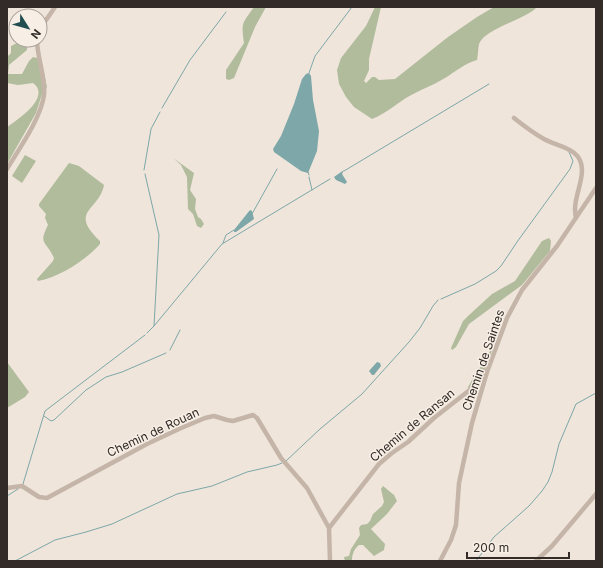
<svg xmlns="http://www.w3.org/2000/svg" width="603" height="568" viewBox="0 0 603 568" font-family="Inter,sans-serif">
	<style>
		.green { fill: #b1bc9c }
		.water { fill: #7da7a8 }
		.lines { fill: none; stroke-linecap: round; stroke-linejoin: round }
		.stream { stroke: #7da7a8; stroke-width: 1 }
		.minor { stroke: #c5b5a8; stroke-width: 4.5 }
		.labels { text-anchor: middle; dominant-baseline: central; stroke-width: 3; stroke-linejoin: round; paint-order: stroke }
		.street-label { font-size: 12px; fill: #332b27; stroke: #f7efe6 }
	</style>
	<rect width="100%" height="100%" fill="#efe5db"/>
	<path class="green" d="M254 7H266L255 27 234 78 229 80 226 79V70L244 43C241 22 242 24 254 7Z
		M375 7H381L369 59V70L364 81 366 83 372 77H375L379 80 395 79 448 37 477 17 494 7H537C525 20 485 28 479 44 478 49 478 55 477 60 465 63 455 72 445 78 432 86 419 90 406 98 395 105 385 114 372 119L354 107 346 97 339 84 337 70 341 58 366 26Z
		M17 43H23L27 47V50L9 65 8 74H22L29 61 33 57 41 59 47 87 42 94 36 113 7 164V127C17 120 52 97 33 83L18 85 7 83V57L11 53V46Z
		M25 155 36 161 22 183 12 176Z
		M173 158 194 173 190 190 196 199 195 209 198 217 201 219 204 224 201 228 197 226 193 214 188 209 187 177 181 165Z
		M69 163 79 166 104 185C99 211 68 211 100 241V244C86 260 60 277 38 281L37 279 53 261 54 258C46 240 38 245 48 225L45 218 46 214 39 206V204Z
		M549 238 551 241 550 251 522 285 469 324 456 347 452 350 451 348 463 321 468 316 492 294 515 281 542 241Z
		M492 350 477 394H471L468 387 478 370 485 361 490 351Z
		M7 362 29 392 25 397 7 408Z
		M383 486 394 495 397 501 387 514 371 529 385 544 384 550 374 556 363 545H359C354 549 352 554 352 561H345L344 557 349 556 351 549 360 535 359 528 361 525 367 524 370 521 373 514 382 506 384 502 381 489Z"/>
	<path class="water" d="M309 73 311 76 313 100 319 131 317 151 308 173 301 171 274 152 273 149 281 136 294 104 302 79 306 74Z
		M344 170 342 174 347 182 345 184 336 180 334 177Z
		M250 210 252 211 254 219 236 232H234V230Z
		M377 362 380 363 381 366 374 375H372L369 371Z"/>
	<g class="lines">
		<path class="stream" d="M309 73 315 56 352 7
			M162 108 190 60 226 12
			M144 170 151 129 160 112
			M344 171 489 84
			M308 172 309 175
			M145 174 159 235 154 326 147 333
			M309 177 312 190
			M252 214 277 169
			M223 243 226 235 234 230
			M441 299 475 284 496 271 501 266 517 242 570 169 573 161 569 152
			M154 326 222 244 330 179
			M170 350 180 330
			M44 416 51 421 54 420 86 390 106 377 122 372 166 353
			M286 461 320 429 362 394 409 342 420 328 433 306 438 300
			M23 484 45 411 145 335
			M7 496 18 489
			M15 561 55 540 86 532 112 524 177 494 212 486 247 472 277 465 282 463
			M476 561 494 537 529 506 542 491 548 482 552 472 559 444 576 404 596 393"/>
		<path class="minor" d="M40 29 55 7
			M514 118C524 126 533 133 544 139 558 147 582 148 582 170 582 186 572 201 576 218
			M7 169C19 149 41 118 44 95 46 78 37 58 37 40
			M7 488 22 486 39 497 47 498 147 444 179 429 205 418 214 416 227 420 233 421 253 415 257 418 281 458 307 488 329 528
			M330 561 329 528 379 464 392 453 408 442 434 418 471 389 484 371 487 372
			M440 561 451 540 456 525 459 483 472 423 487 372 507 318 522 290 557 246 596 188
			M536 561 552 546 596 494"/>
	</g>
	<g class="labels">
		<g class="street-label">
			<text transform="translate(483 360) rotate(-71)">Chemin de Saintes</text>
			<text transform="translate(412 425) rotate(-40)">Chemin de Ransan</text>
			<text transform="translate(153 432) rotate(-25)">Chemin de Rouan</text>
		</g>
	</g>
	<rect width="603" height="568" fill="none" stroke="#332b27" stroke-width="16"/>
	<g transform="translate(28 28) rotate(127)"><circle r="19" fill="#f7efe6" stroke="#a9a19a"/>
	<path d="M0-3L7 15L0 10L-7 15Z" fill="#214d50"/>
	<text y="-6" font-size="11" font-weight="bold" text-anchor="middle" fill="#332b27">N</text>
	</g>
	<path d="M467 552v6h102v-6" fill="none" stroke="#332b27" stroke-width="2"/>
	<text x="473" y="552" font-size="12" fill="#332b27" stroke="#f7efe6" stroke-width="3" paint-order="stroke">200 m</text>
</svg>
